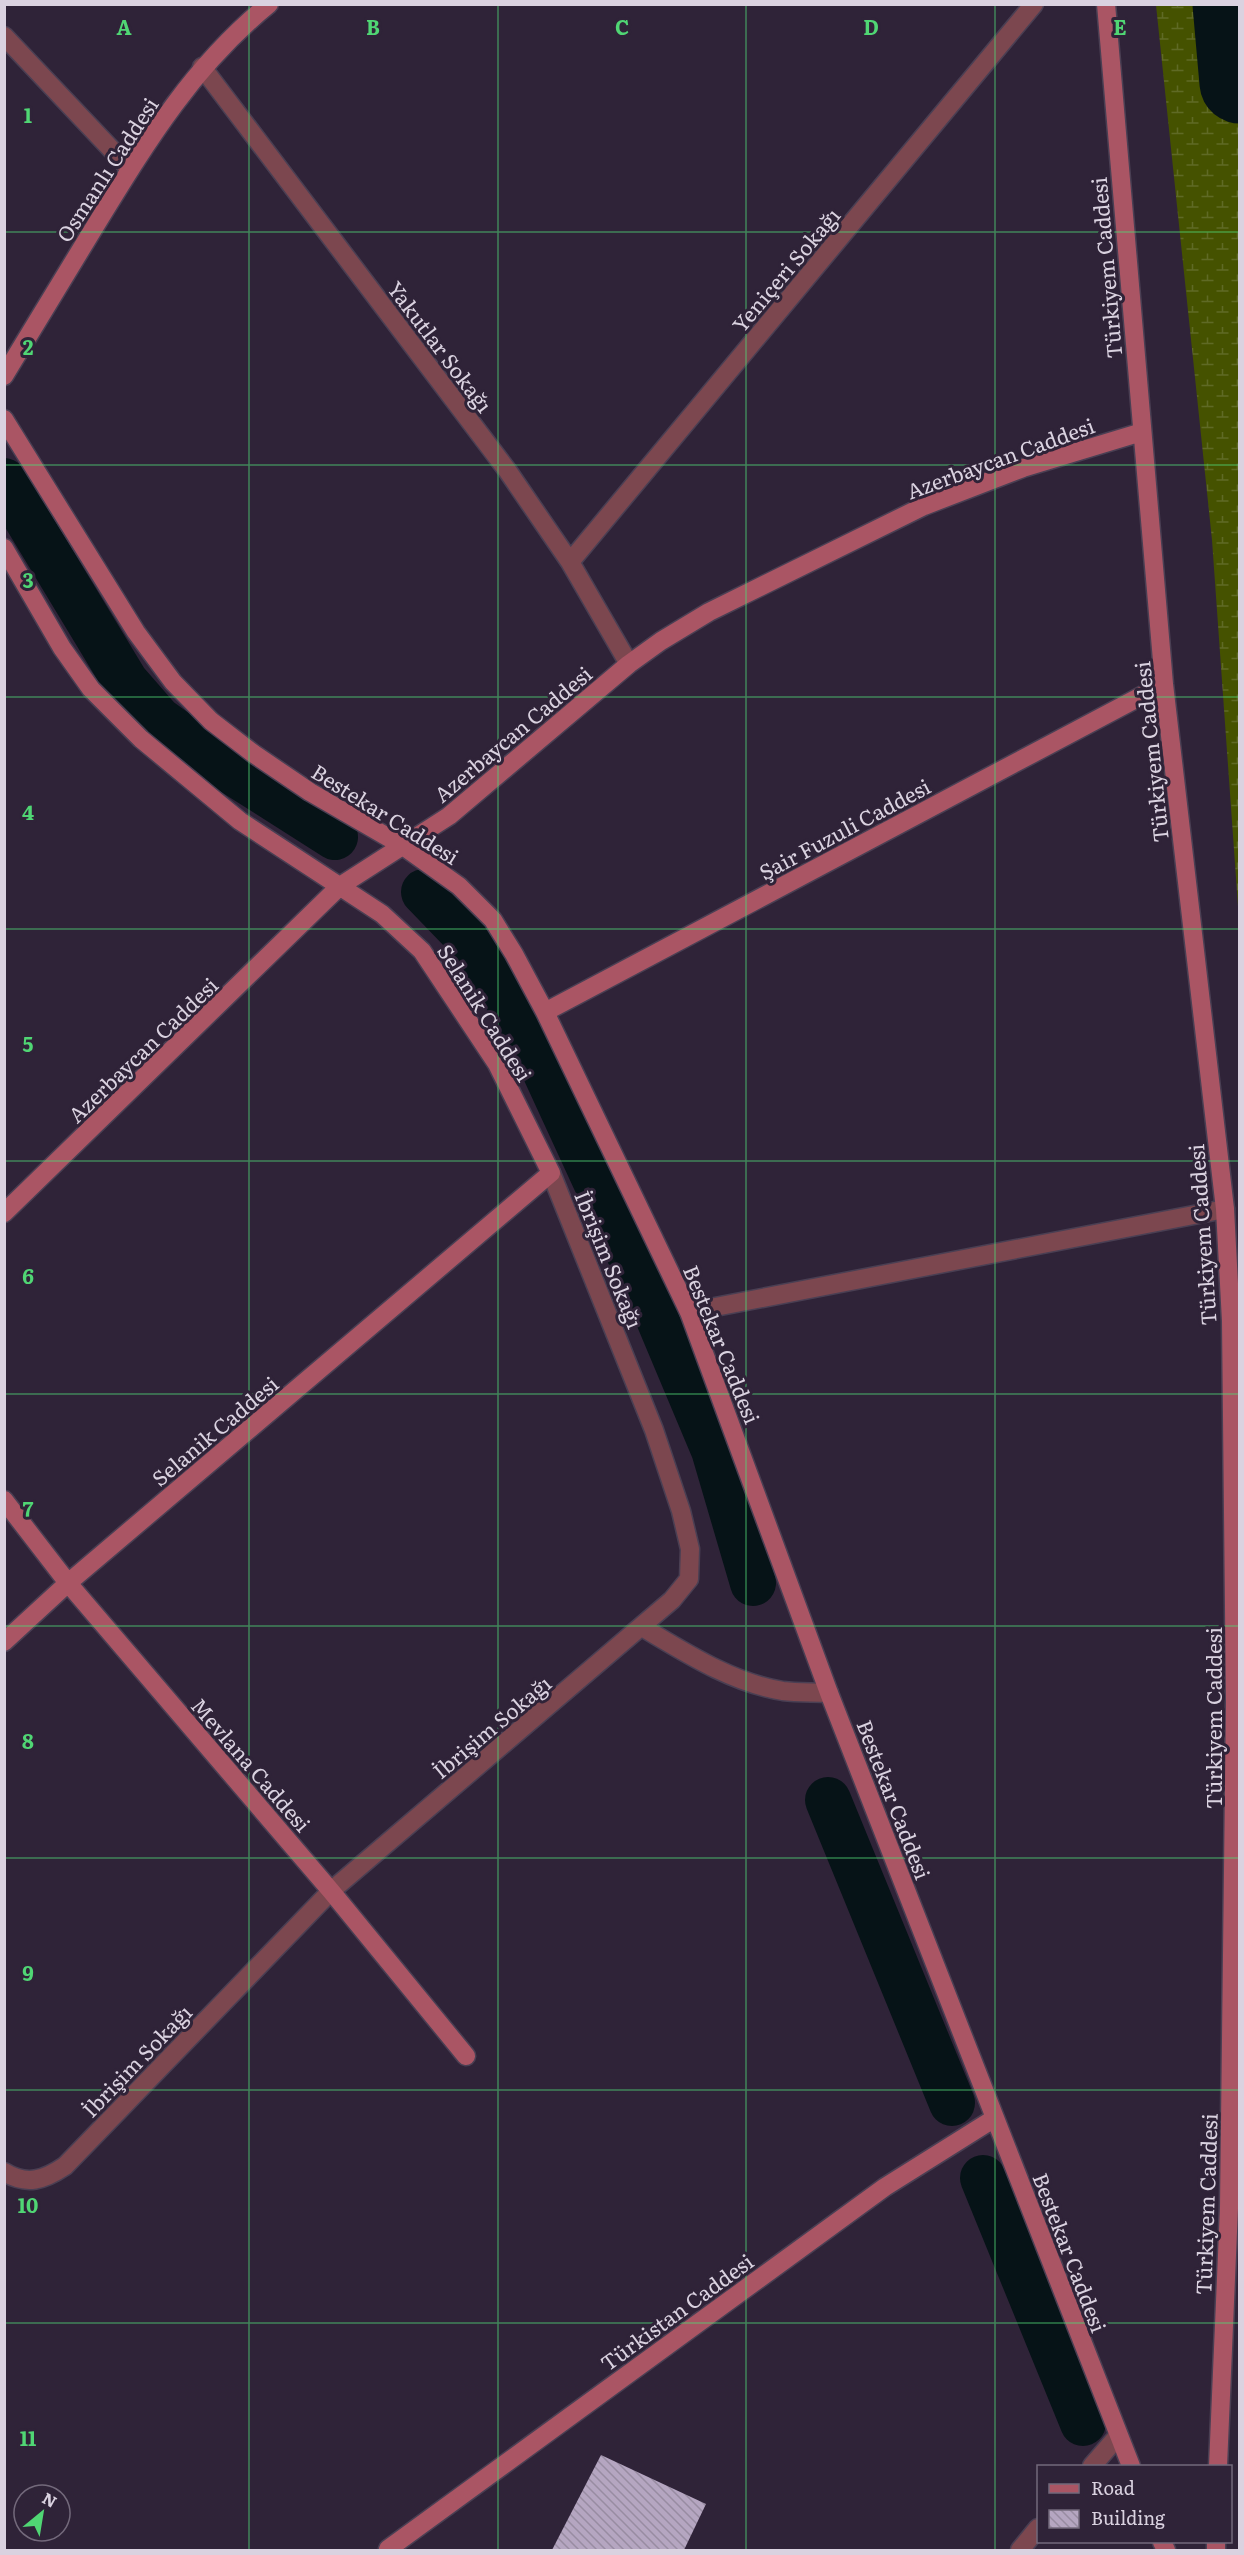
<svg xmlns="http://www.w3.org/2000/svg" width="1244" height="2555" viewBox="0 0 1244 2555" font-family="Literata,serif">
	<style>
		.wetland { fill: url(#wetland-marsh) }
		.lines { fill: none; stroke-linecap: round; stroke-linejoin: round }
		.canal { stroke: #061317; stroke-width: 46 }
		.river { stroke: #061317; stroke-width: 81 }
		.building { fill: url(#building-back-hatch) }
		.lane-casing { stroke: #4a3f53; stroke-width: 21 }
		.street-casing { stroke: #4a3f53; stroke-width: 21 }
		.secondary-casing { stroke: #4a3f53; stroke-width: 21 }
		.lane { stroke: #7c474f; stroke-width: 18 }
		.street { stroke: #7c474f; stroke-width: 18 }
		.secondary { stroke: #aa5564; stroke-width: 18 }
		.grid { fill: none; stroke: #50d674; stroke-width: 1.5; stroke-opacity: 0.55 }
		.labels { text-anchor: middle; dominant-baseline: central; stroke-width: 6; stroke-linejoin: round; paint-order: stroke }
		.street-label { font-size: 21px; fill: #dad2e0; stroke: #2f2338 }
		.grid-label { font-size: 20px; text-anchor: middle; font-weight: bold; fill: #50d674; stroke: #2f2338; stroke-width: 6; stroke-linejoin: round; paint-order: stroke }
	</style>
	<defs>
		<pattern id="wetland-marsh" width="20" height="14" patternUnits="userSpaceOnUse" patternTransform="scale(1.5)"><rect width="20" height="14" fill="#455200"/><path d="M1 5h8M5 5V1M11 12h8M15 12V8" fill="none" stroke="#5f6a25"/></pattern>
		<pattern id="building-back-hatch" width="6" height="6" patternUnits="userSpaceOnUse" patternTransform="scale(1.5)"><rect width="6" height="6" fill="#b5a6c1"/><path d="M-1 5l2 2M0 0l6 6M5-1l2 2" fill="none" stroke="#988ca2"/></pattern>
	</defs>
	<rect width="100%" height="100%" fill="#2f2338"/>
	<path class="wetland" d="M1156 5H1239V920L1212 540Z"/>
	<g class="lines">
		<path class="canal" d="M4 481 125 681 159 720 220 764 335 837
			M424 892 477 947 533 1045 656 1312 714 1450 753 1583
			M828 1800 952 2103
			M983 2178 1083 2423"/>
		<path class="river" d="M1233 4 1240 83"/>
	</g>
	<path class="building" d="M601 2455 706 2504 684 2550H552Z"/>
	<g class="lines">
		<g class="lane-casing">
			<path id="lane" d="M689 1312 1225 1209"/>
		</g>
		<g class="street-casing">
			<path id="street" d="M4 36 130 169
				M202 67 507 470 570 562 629 664
				M570 562 1034 4
				M642 1627C686 1653 732 1683 783 1691 798 1693 814 1692 829 1693
				M4 2172C27 2186 44 2180 65 2166L331 1891 672 1600 689 1579 690 1549 681 1511 654 1430 551 1173
				M1092 2466 1118 2436
				M1020 2550 1038 2528"/>
		</g>
		<g class="secondary-casing">
			<path id="secondary" d="M1106 4 1164 684 1225 1209 1231 1321 1235 1702 1229 2208 1218 2466
				M4 376C35 325 66 274 97 223 148 140 193 66 269 4
				M4 419 136 632 173 682 211 721 254 754 310 792 403 846 459 886 493 920 514 954 545 1012 689 1312 829 1693 1131 2466
				M4 548 62 648 91 689 141 739 240 821 382 914 422 951 497 1064 551 1173 68 1583 4 1642
				M545 1012 1164 684
				M4 1213 340 886 449 816 629 664 661 641 709 612 924 506 1023 468 1142 432
				M4 1500 68 1583 331 1891 466 2056
				M1162 2542 1166 2550
				M388 2549 885 2187 995 2118
				M1216 2550V2542"/>
		</g>
		<use href="#lane" class="lane"/>
		<use href="#street" class="street"/>
		<use href="#secondary" class="secondary"/>
	</g>
	<path class="grid" d="M249 4V2550M498 4V2550M746 4V2550M995 4V2550M4 232H1240M4 465H1240M4 697H1240M4 929H1240M4 1161H1240M4 1394H1240M4 1626H1240M4 1858H1240M4 2090H1240M4 2323H1240"/>
	<g class="labels">
		<g class="street-label">
			<text transform="translate(106 169) rotate(-57)">Osmanlı Caddesi</text>
			<text transform="translate(1105 268) rotate(-95)">Türkiyem Caddesi</text>
			<text transform="translate(785 269) rotate(-50)">Yeniçeri Sokağı</text>
			<text transform="translate(441 346) rotate(53)">Yakutlar Sokağı</text>
			<text transform="translate(1000 457) rotate(-20)">Azerbaycan Caddesi</text>
			<text transform="translate(512 733) rotate(-40)">Azerbaycan Caddesi</text>
			<text transform="translate(1150 752) rotate(-96)">Türkiyem Caddesi</text>
			<text transform="translate(386 813) rotate(32)">Bestekar Caddesi</text>
			<text transform="translate(844 828) rotate(-28)">Şair Fuzuli Caddesi</text>
			<text transform="translate(486 1012) rotate(58)">Selanik Caddesi</text>
			<text transform="translate(142 1049) rotate(-44)">Azerbaycan Caddesi</text>
			<text transform="translate(1201 1235) rotate(-94)">Türkiyem Caddesi</text>
			<text transform="translate(610 1259) rotate(68)">İbrişim Sokağı</text>
			<text transform="translate(723 1344) rotate(68)">Bestekar Caddesi</text>
			<text transform="translate(214 1430) rotate(-40)">Selanik Caddesi</text>
			<text transform="translate(1212 1718) rotate(-90)">Türkiyem Caddesi</text>
			<text transform="translate(491 1726) rotate(-40)">İbrişim Sokağı</text>
			<text transform="translate(252 1764) rotate(49)">Mevlana Caddesi</text>
			<text transform="translate(895 1799) rotate(69)">Bestekar Caddesi</text>
			<text transform="translate(136 2060) rotate(-46)">İbrişim Sokağı</text>
			<text transform="translate(1205 2204) rotate(-88)">Türkiyem Caddesi</text>
			<text transform="translate(1071 2252) rotate(69)">Bestekar Caddesi</text>
			<text transform="translate(676 2311) rotate(-36)">Türkistan Caddesi</text>
		</g>
	</g>
	<g class="grid-label">
		<text x="124" y="35">A</text>
		<text x="373" y="35">B</text>
		<text x="622" y="35">C</text>
		<text x="871" y="35">D</text>
		<text x="1120" y="35">E</text>
		<text x="28" y="123">1</text>
		<text x="28" y="355">2</text>
		<text x="28" y="588">3</text>
		<text x="28" y="820">4</text>
		<text x="28" y="1052">5</text>
		<text x="28" y="1284">6</text>
		<text x="28" y="1517">7</text>
		<text x="28" y="1749">8</text>
		<text x="28" y="1981">9</text>
		<text x="28" y="2213">10</text>
		<text x="28" y="2446">11</text>
	</g>
	<rect width="1244" height="2555" fill="none" stroke="#dad2e0" stroke-width="12"/>
	<rect x="1037" y="2465" width="195" height="78" fill="#2f2338" stroke="#73697b" stroke-width="1.5"/>
	<rect x="1049" y="2484" width="30" height="9" fill="#aa5564" stroke="#73697b" stroke-width="1.5"/>
	<text x="1091" y="2495" font-size="18" fill="#dad2e0">Road</text>
	<rect x="1049" y="2510" width="30" height="18" fill="url(#building-back-hatch)" stroke="#73697b" stroke-width="1.5"/>
	<text x="1091" y="2525" font-size="18" fill="#dad2e0">Building</text>
	<g transform="translate(42 2513) rotate(30)"><circle r="28" fill="#2f2338" stroke="#73697b" stroke-width="1.5"/>
	<path d="M0-4.5L10 22L0 15L-10 22Z" fill="#50d674"/>
	<text y="-9" font-size="16" font-weight="bold" text-anchor="middle" fill="#dad2e0">N</text>
	</g>
</svg>
